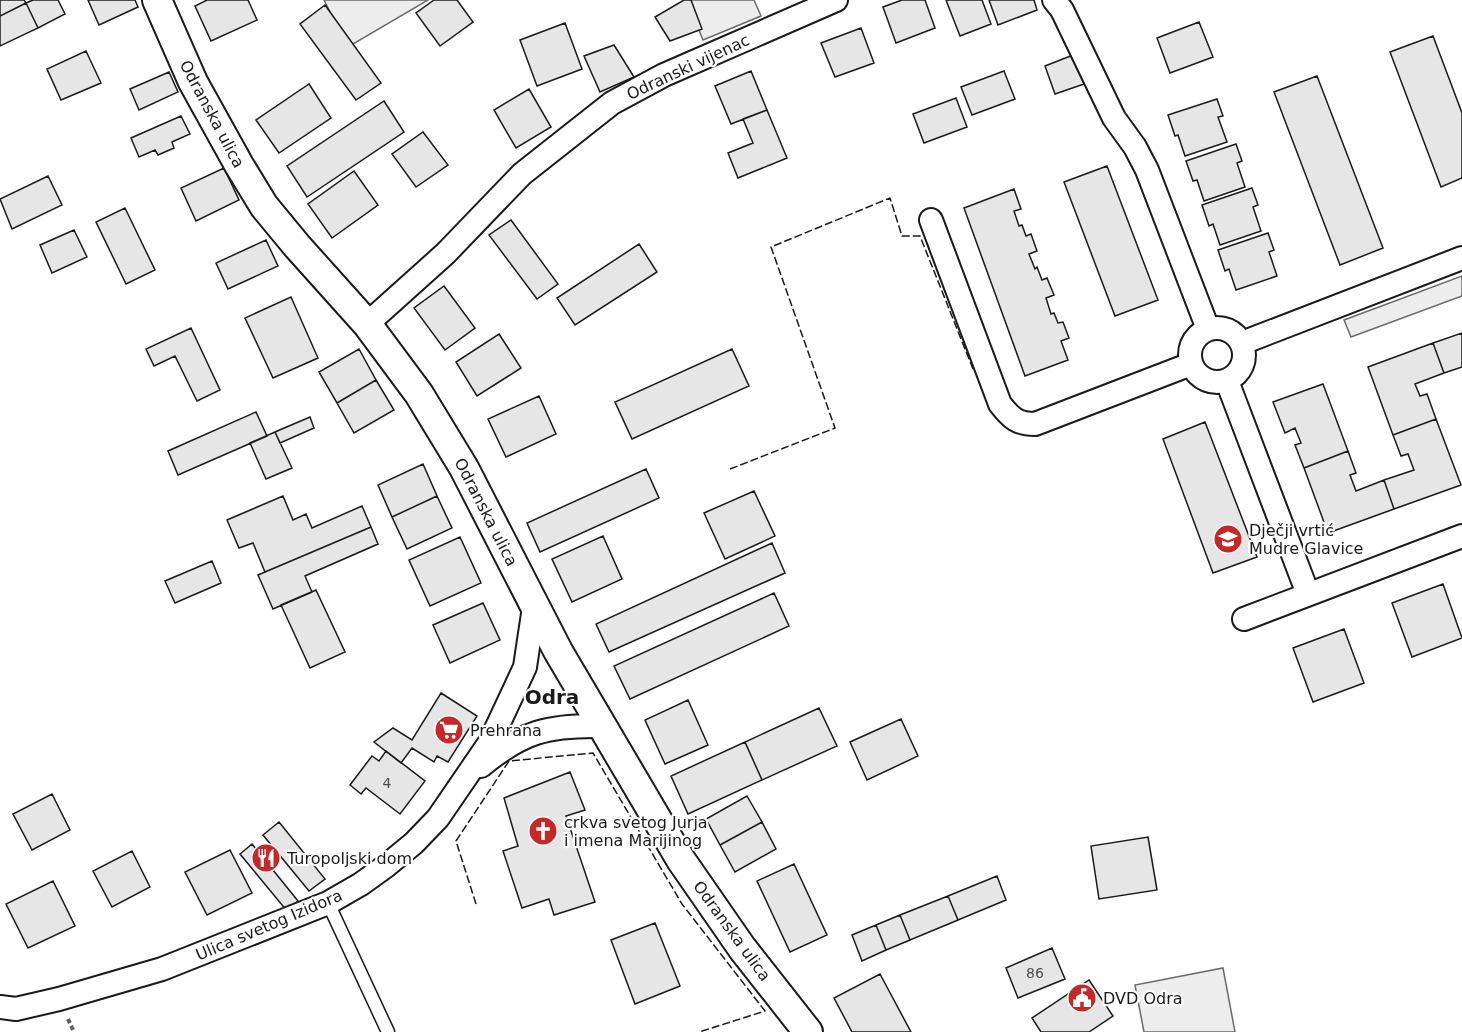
<svg xmlns="http://www.w3.org/2000/svg" width="1462" height="1032" viewBox="0 0 1462 1032" font-family="'DejaVu Sans',sans-serif">
	<style>
		.built { fill: #ededed; stroke: #6a6a6a; stroke-width: 1.5 }
		.building { fill: #e6e6e6; stroke: #1a1a1a; stroke-width: 1.5 }
		.lines { fill: none; stroke-linecap: round; stroke-linejoin: round }
		.service-casing { stroke: #1a1a1a; stroke-width: 15 }
		.minor-casing { stroke: #1a1a1a; stroke-width: 26 }
		.tertiary-casing { stroke: #1a1a1a; stroke-width: 32 }
		.path { stroke: #5f5f5f; stroke-width: 4; stroke-dasharray: 4.5 3; stroke-linecap: butt }
		.service { stroke: #fff; stroke-width: 12 }
		.minor { stroke: #fff; stroke-width: 22 }
		.tertiary { stroke: #fff; stroke-width: 28 }
		.fence { stroke: #1a1a1a; stroke-width: 1.5; stroke-dasharray: 8 3; stroke-linecap: butt }
		.labels { text-anchor: middle; dominant-baseline: central; stroke-width: 4.5; stroke-linejoin: round; paint-order: stroke }
		.number-label { font-size: 14px; fill: #4d4d4d }
		.street-label { font-size: 16px; fill: #1a1a1a; stroke: #fff }
		.poi-label { font-size: 16px; fill: #1a1a1a; stroke: #fff; text-anchor: start }
		.quarter-label { font-size: 20px; font-weight: bold; fill: #1a1a1a; stroke: #fff }
	</style>
	<rect width="100%" height="100%" fill="#fff"/>
	<path class="built" d="M324 0H428L348 47Z
		M687 0H754L761 16 703 40Z
		M1462 276V296L1351 337 1344 320Z
		M1223 968 1235 1032H1144L1135 985Z"/>
	<path class="building" d="M0 0H24L26 3 0 16Z
		M33 0H58L65 14 38 28 26 3Z
		M88 0H135L138 7 99 25Z
		M207 0H248L257 20 211 41 195 6Z
		M434 0H457L473 22 440 46 416 13Z
		M684 0H691L702 29 670 41 655 17Z
		M902 0H925L935 28 896 43 883 7Z
		M946 0H982L991 24 960 36Z
		M989 0H1034L1037 10 998 25Z
		M26 3 38 28 0 46V16Z
		M325 5 381 83 356 100 300 24Z
		M1199 22 1213 57 1170 73 1157 38Z
		M565 23 582 69 537 86 520 40Z
		M861 28 874 63 835 77 821 43Z
		M1433 36 1462 113V178L1441 187 1390 52Z
		M614 45 634 77 600 92 584 56Z
		M86 51 101 83 61 100 47 69Z
		M1073 55 1084 84 1055 94 1045 66Z
		M751 71 767 110 731 124 715 86Z
		M1004 71 1015 99 972 115 961 87Z
		M169 72 178 92 139 110 130 89Z
		M1317 76 1383 248 1340 265 1274 92Z
		M309 84 331 118 279 153 256 120Z
		M529 89 551 127 516 148 494 110Z
		M956 98 967 127 924 143 913 114Z
		M1217 99 1223 116 1218 117 1227 142 1185 156 1178 135 1175 136 1168 115Z
		M384 101 404 132 307 197 287 166Z
		M767 110 787 158 738 178 728 153 753 143 743 119Z
		M181 116 190 134 172 142 174 148 158 155 155 150 139 157 131 138Z
		M423 132 448 165 416 187 392 154Z
		M1236 144 1242 161 1237 163 1245 187 1204 201 1197 180 1193 181 1186 161Z
		M1107 166 1158 300 1115 316 1064 182Z
		M224 168 239 200 196 221 181 188Z
		M354 171 378 205 332 238 308 204Z
		M48 176 62 205 12 229 0 199Z
		M1252 188 1258 205 1253 207 1261 231 1220 245 1213 224 1209 226 1202 205Z
		M1014 189 1021 209 1014 211 1019 226 1022 225 1026 236 1031 234 1037 251 1029 254 1035 269 1037 267 1042 280 1047 278 1054 295 1046 298 1051 314 1054 313 1058 323 1063 322 1069 338 1061 341 1068 360 1025 376 964 208Z
		M125 208 155 270 126 284 96 222Z
		M511 220 558 284 537 299 489 235Z
		M74 230 87 257 52 273 40 245Z
		M1268 233 1274 250 1269 252 1277 276 1236 290 1229 269 1225 271 1218 250Z
		M266 240 278 266 228 289 216 263Z
		M639 244 657 272 575 325 557 298Z
		M444 286 475 328 445 350 414 308Z
		M291 297 318 358 273 378 245 318Z
		M191 328 220 390 197 401 175 356 154 366 146 349Z
		M1462 333V367L1444 373 1433 343Z
		M499 334 521 368 477 396 456 362Z
		M1433 343 1444 373 1415 384 1420 396 1427 394 1436 419 1393 435 1368 367Z
		M359 349 376 380 337 403 319 372Z
		M732 349 749 386 632 439 615 402Z
		M376 380 394 410 354 433 337 403Z
		M1323 384 1348 451 1304 468 1295 445 1301 443 1295 428 1285 433 1273 402Z
		M539 396 556 434 506 457 488 419Z
		M256 412 267 436 178 475 168 451Z
		M310 417 314 428 280 443 275 432Z
		M1436 419 1461 485 1394 509 1384 480 1414 470 1408 454 1401 456 1393 435Z
		M1205 422 1257 557 1213 573 1163 439Z
		M275 432 292 468 266 479 250 443Z
		M1348 451 1356 473 1350 475 1356 491 1384 480 1394 509 1328 533 1304 468Z
		M423 464 437 496 392 517 378 485Z
		M646 469 659 498 540 552 527 523Z
		M754 491 775 536 725 559 704 513Z
		M283 496 293 520 306 514 312 528 362 506 371 527 265 572 253 543 239 548 227 520Z
		M437 496 452 528 407 549 392 517Z
		M371 527 378 544 305 576 312 592 273 609 258 575Z
		M603 536 622 579 572 602 552 559Z
		M460 537 481 583 430 606 409 560Z
		M772 543 785 573 609 652 596 624Z
		M212 561 221 583 175 603 165 581Z
		M1443 584 1462 638 1412 657 1392 603Z
		M316 590 345 652 310 668 281 605Z
		M774 593 789 626 630 699 614 666Z
		M483 603 500 640 450 663 433 625Z
		M1344 629 1364 683 1313 702 1293 648Z
		M441 693 477 716 448 762 437 756 434 762 412 748 401 763 374 742 393 728 412 740Z
		M688 700 708 745 665 764 645 720Z
		M819 708 837 746 762 780 745 742Z
		M901 719 918 756 867 780 850 742Z
		M745 742 762 780 688 814 671 776Z
		M386 751 425 781 400 814 366 788 361 794 350 785 372 756 379 761Z
		M570 772 585 810 566 816 595 902 554 915 549 899 522 908 503 851 518 846 504 798Z
		M52 794 70 830 32 850 13 814Z
		M747 796 762 822 720 845 706 819Z
		M279 822 325 879 309 891 263 835Z
		M762 822 776 849 735 872 720 845Z
		M1148 837 1157 890 1099 899 1091 846Z
		M252 844 298 901 287 911 240 854Z
		M230 850 252 893 207 915 185 872Z
		M132 851 150 887 112 907 93 871Z
		M794 864 827 935 790 952 757 881Z
		M997 876 1006 900 958 920 948 896Z
		M53 881 75 926 28 948 6 904Z
		M948 896 958 920 910 940 900 915Z
		M900 915 910 940 886 950 876 925Z
		M655 923 680 986 635 1004 611 940Z
		M876 925 886 950 862 961 852 935Z
		M1052 948 1065 979 1018 998 1006 968Z
		M880 974 911 1032H852L834 998Z
		M1089 980 1113 1016 1089 1032H1041L1032 1018Z"/>
	<g class="lines">
		<g class="service-casing">
			<path id="service" d="M328 903 388 1032"/>
		</g>
		<g class="minor-casing">
			<path id="minor" d="M1054 0 1062 10 1114 118 1135 147 1147 170 1208 329
				M931 220 1000 404C1011 418 1017 424 1035 424L1191 364
				M367 324 446 253 522 174 612 103 664 75 836 0
				M1190 355a27 27 0 1 1 54 0a27 27 0 1 1-54 0Z
				M1242 343 1462 258
				M1227 381 1308 594
				M1244 619 1462 536
				M481 766C522 732 548 725 601 726
				M0 1007 16 1009 59 999 162 969 328 903 361 884 386 866 414 843 438 818 490 742 525 667 534 607"/>
		</g>
		<g class="tertiary-casing">
			<path id="tertiary" d="M157 0 193 82 239 165 264 206 297 246 367 324 419 394 464 468 558 651 681 860 742 948 808 1032"/>
		</g>
		<path class="path" d="M68 1019 74 1032"/>
		<use href="#service" class="service"/>
		<use href="#minor" class="minor"/>
		<use href="#tertiary" class="tertiary"/>
		<path class="fence" d="M730 469 835 428 771 247 890 198 902 236H920L973 369
			M476 904 456 841 509 761 593 753 682 904 765 1011 699 1032"/>
	</g>
	<defs>
		<g id="school-disc" transform="scale(1.5)"><circle r="9.5" fill="#c62828" stroke="#fff"/><path d="M0-5L7-2L0 1L-7-2ZM-4 1L0 2.5L4 1V4Q0 6-4 4Z" fill="#fff"/></g>
		<g id="supermarket-disc" transform="scale(1.5)"><circle r="9.5" fill="#c62828" stroke="#fff"/><path d="M-6-5.5h2.5l.6 2H6L4.5 2H-2.5L-4.4-4H-6ZM-1.5 3.2a1.3 1.3 0 1 0 .1 0ZM3 3.2a1.3 1.3 0 1 0 .1 0Z" fill="#fff"/></g>
		<g id="church-disc" transform="scale(1.5)"><circle r="9.5" fill="#c62828" stroke="#fff"/><path d="M-1.2-6h2.4v3.5h3.3v2.4h-3.3V6h-2.4V-.1h-3.3v-2.4h3.3Z" fill="#fff"/></g>
		<g id="restaurant-disc" transform="scale(1.5)"><circle r="9.5" fill="#c62828" stroke="#fff"/><path d="M-5-6h1v4h1v-4h1v4h1v-4h1v5L-1.5 .5V6h-2V.5L-5-1ZM5-6V6H3V1.5H1.5Q1.5-4 5-6Z" fill="#fff"/></g>
		<g id="civic-disc" transform="scale(1.5)"><circle r="9.5" fill="#c62828" stroke="#fff"/><path d="M-.6-6.5H3V-4.5H.6V-3L4-1V1h2V6H-6V1h2V-1L-.6-3ZM-1.2 2.5V6h2.4V2.5Z" fill="#fff"/></g>
	</defs>
	<g fill-rule="evenodd">
		<use href="#school-disc" x="1228" y="539"/>
		<use href="#supermarket-disc" x="449" y="730"/>
		<use href="#church-disc" x="543" y="831"/>
		<use href="#restaurant-disc" x="266" y="858"/>
		<use href="#civic-disc" x="1082" y="998"/>
	</g>
	<g class="labels">
		<g class="number-label">
			<text x="387" y="783">4</text>
			<text x="1035" y="973">86</text>
		</g>
		<g class="street-label">
			<text transform="translate(688 67) rotate(-25)">Odranski vijenac</text>
			<text transform="translate(212 114) rotate(62)">Odranska ulica</text>
			<text transform="translate(486 512) rotate(63)">Odranska ulica</text>
			<text transform="translate(269 925) rotate(-23)">Ulica svetog Izidora</text>
			<text transform="translate(732 931) rotate(54)">Odranska ulica</text>
		</g>
		<g class="poi-label">
			<text x="1249" y="530">Dječji vrtić<tspan x="1249" dy="18">Mudre Glavice</tspan></text>
			<text x="470" y="730">Prehrana</text>
			<text x="564" y="822">crkva svetog Jurja<tspan x="564" dy="18">i imena Marijinog</tspan></text>
			<text x="287" y="858">Turopoljski dom</text>
			<text x="1103" y="998">DVD Odra</text>
		</g>
		<g class="quarter-label">
			<text x="552" y="697">Odra</text>
		</g>
	</g>
</svg>
